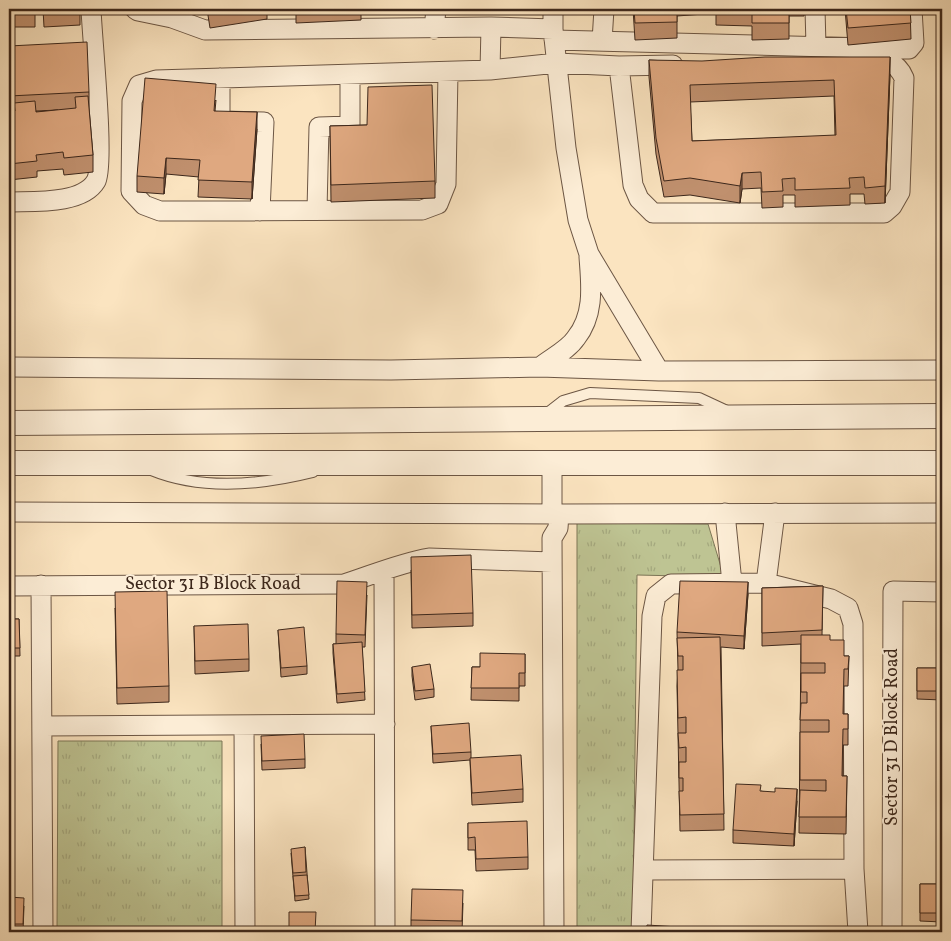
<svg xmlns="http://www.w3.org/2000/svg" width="951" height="941" viewBox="0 0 951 941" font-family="Vollkorn,serif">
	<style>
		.park { fill: url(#park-tufts); stroke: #7d7657 }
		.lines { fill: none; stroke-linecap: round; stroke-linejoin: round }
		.service-casing { stroke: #6c5644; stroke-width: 12 }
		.minor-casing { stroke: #6c5644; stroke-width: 21 }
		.tertiary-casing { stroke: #6c5644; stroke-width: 26 }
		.service { stroke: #fcedd6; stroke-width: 10 }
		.minor { stroke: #fcedd6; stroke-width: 19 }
		.tertiary { stroke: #fcedd6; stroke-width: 24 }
		.wall { fill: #c0906e; stroke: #3c271b; fill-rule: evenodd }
		.shaded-wall { fill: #9c765a; stroke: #3c271b }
		.building { fill: #dfa880; stroke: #3c271b; fill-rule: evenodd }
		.labels { text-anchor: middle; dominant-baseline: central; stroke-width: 4; stroke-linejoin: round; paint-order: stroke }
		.street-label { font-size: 18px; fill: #3c271b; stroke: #fcedd6 }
	</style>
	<defs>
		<pattern id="park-tufts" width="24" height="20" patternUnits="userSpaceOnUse" patternTransform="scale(1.25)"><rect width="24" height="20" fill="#bec493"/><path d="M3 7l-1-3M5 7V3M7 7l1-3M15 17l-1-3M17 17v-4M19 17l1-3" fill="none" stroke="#a4a87e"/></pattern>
	</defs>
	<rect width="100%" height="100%" fill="#fbe4c0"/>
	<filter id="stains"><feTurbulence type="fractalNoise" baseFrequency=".004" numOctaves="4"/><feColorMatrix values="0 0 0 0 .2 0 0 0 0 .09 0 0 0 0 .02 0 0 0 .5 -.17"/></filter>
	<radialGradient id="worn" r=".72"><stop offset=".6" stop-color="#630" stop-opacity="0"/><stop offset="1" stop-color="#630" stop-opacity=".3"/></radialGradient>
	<path class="park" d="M577 523 708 524 724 577 637 575 633 932H577Z
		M58 741H222V932H57Z"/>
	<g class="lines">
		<g class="service-casing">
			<path id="service" d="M545 415 563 401 590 393 699 398 727 411
				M151 470C202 491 261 485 313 472"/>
		</g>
		<g class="minor-casing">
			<path id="minor" d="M135 9 138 11 172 18 205 30 491 27 553 29
				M553 9V29L566 148 578 220 589 254 659 371
				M815 9 816 46
				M434 29 436 9
				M554 40 909 49 914 43 912 9
				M602 41 604 9
				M619 66 633 185 639 199 653 213H884L892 206 900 192 904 78C897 61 883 59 865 59
				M490 70 491 27
				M448 72 446 184 438 204 422 210 160 211 144 205 131 191 132 101 139 85 156 80 490 70 557 63 619 66 673 65
				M220 78V121L264 122 260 211
				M9 202C32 201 82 205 96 181 105 165 92 37 91 9
				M317 210 319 127 350 126V75
				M9 367 391 370 540 367 659 371 942 370
				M540 367C551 358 568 350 576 338 595 314 591 285 589 257
				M552 463V514
				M9 512 559 514 942 513
				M725 513 732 583
				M384 572 385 932
				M766 583 775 513
				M41 585 43 932
				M9 586 344 584C372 575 400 563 429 558L552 562
				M244 725 245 932
				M42 726 385 724
				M645 870 854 869
				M554 932 552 538 558 528 559 514
				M641 932 652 616 656 596 671 584 766 583 831 599 848 608 853 624 854 869 858 932
				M892 932 893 591 942 592"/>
		</g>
		<g class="tertiary-casing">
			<path id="tertiary" d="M9 423 942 416
				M9 463H942"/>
		</g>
		<use href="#service" class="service"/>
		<use href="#minor" class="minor"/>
		<use href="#tertiary" class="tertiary"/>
	</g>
	<path class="wall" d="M9 9H35V27H9Z
		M43 9H80V25L44 27Z
		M207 9H267V19L210 28Z
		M296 9H361V20L296 23Z
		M633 9H704V14L677 16V38L635 40Z
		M716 9H804V16H789V39L752 40V26L716 25Z
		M845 9H910L911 39 848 45Z
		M9 46 89 92V108L93 155V172L64 175 63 169 37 171V177L9 180ZM58 110 36 112V111Z
		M649 60 890 74 885 203 865 204 864 194H850V205L795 207V195H783V207L762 208 761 188 742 189 740 203 690 195 664 197 656 154 649 77ZM834 96 835 136 692 141 690 102Z
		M216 100 215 111 257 129 252 199 198 197 199 177 166 174 164 194 137 192V176Z
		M367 125 435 181V198L331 202 330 126Z
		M411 570 473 613V626L412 628Z
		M823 586 822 635 830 640 844 656H849L848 686H844V714H848V745H843V776H847L846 834 799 833 801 644 762 646V588Z
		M748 594 744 649 721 647 724 830 680 831 677 686 678 670 677 632Z
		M367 595 365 647H362L365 700 337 703 333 653V644H336V634Z
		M115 608 169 686V702L117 704Z
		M9 619H19L20 656H9Z
		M194 626 249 659V671L195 674Z
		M278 630 307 666V674L281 677Z
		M525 654V686H519V701L471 700 472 667H480Z
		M412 667 434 689V697L415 700 412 676Z
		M917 668H942V700L917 699Z
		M9 710H14V739H9Z
		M431 726 471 752V758L523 789V802L472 805 470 760 433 763Z
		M261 744 305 759V768L262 770Z
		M940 781H942V840H940Z
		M761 791 797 801 794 846 733 843V830Z
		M468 823 528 857V869L476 871 475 850H468Z
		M305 847 309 899 295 901 291 853Z
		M920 884H942V922L920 921Z
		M9 897 24 906 23 932H9Z
		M463 903 462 932H411V920Z"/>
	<path class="shaded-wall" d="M890 57V74L885 203V186Z
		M257 112V129L252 199V182Z
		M166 158V174L164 194V178Z
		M742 173V189L740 203V186Z
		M748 582V594L744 649V636Z
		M797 789V801L794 846V834Z"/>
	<path class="building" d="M9 9H35V10L9 11Z
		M44 9H80L44 10Z
		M209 9H228L210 12Z
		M296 9H339L296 10Z
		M634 9H677V22L635 23Z
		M722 9H789V23H752V10Z
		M846 9H910L911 23 848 28Z
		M87 42 89 92 9 96V46Z
		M765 57H890L885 186 865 188 864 177 849 178 850 188 795 190V178L782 179 783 191 762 192 761 172 742 173 740 186 690 178 664 181 656 138 649 60 702 61ZM834 80 836 135 692 141 690 85Z
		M145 78 216 84 214 111 257 112 252 182 198 180 200 160 166 158 164 178 137 176Z
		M432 85 435 181 331 185 330 126 367 125 368 87Z
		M88 96 93 155 64 158 63 152 36 155 37 161 9 164V112L15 111 14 103 35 101 36 112 76 108 75 97Z
		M471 555 473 613 412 615 411 557Z
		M337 581 367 582 365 635 336 634Z
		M680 581 748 582 744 636 677 632Z
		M823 586 822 630 762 633V588Z
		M167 591 169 686 117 688 115 592Z
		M9 619H19L20 648H9Z
		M248 624 249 659 195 661 194 626Z
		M304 627 307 666 281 668 278 630Z
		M801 635H830V640H844V656H849L848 669H844L843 714H848V729H843L842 776H847L846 817H799L800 790 826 791V780H800V732H829V720H800L801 703H807V692H801V673H825V663H801Z
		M720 637 724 814 680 815 679 791H683V778H679V762H686V747L679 748 678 733H686V717L678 718 677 670H683V656H678L677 638Z
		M362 642 365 692 337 694 333 644Z
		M480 653 525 654V673H519V688H471L472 667H480Z
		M430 664 434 689 415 691 412 667Z
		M917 668H942V691H917Z
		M9 710H14V731H9Z
		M469 723 471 752 433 754 431 726Z
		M304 734 305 759 262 761 261 736Z
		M521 755 523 789 472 793 470 758Z
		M940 781H942V832H940Z
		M736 784 761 785 760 791 775 792V788L797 789 794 834 733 830Z
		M527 821 528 857 476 859 475 837 468 838V823Z
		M305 847 306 872 293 873 291 849Z
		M307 875 309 895 295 896 293 876Z
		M920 884H942V913H920Z
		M412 889 463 890 462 921 411 920Z
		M9 897 24 898 23 924H9Z
		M289 912H316L315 932 289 931Z
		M647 925 756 932H646Z"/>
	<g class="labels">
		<g class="street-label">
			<text x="213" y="584">Sector 31 B Block Road</text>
			<text transform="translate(892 737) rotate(-90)">Sector 31 D Block Road</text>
		</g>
	</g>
	<rect width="951" height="941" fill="none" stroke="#fbe4c0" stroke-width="30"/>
	<rect x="10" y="10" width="931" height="921" fill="none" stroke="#3c271b" stroke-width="2.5"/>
	<rect x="15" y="15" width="921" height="911" fill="none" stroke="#3c271b"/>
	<rect width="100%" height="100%" filter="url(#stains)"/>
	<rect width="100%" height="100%" fill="url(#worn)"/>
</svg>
